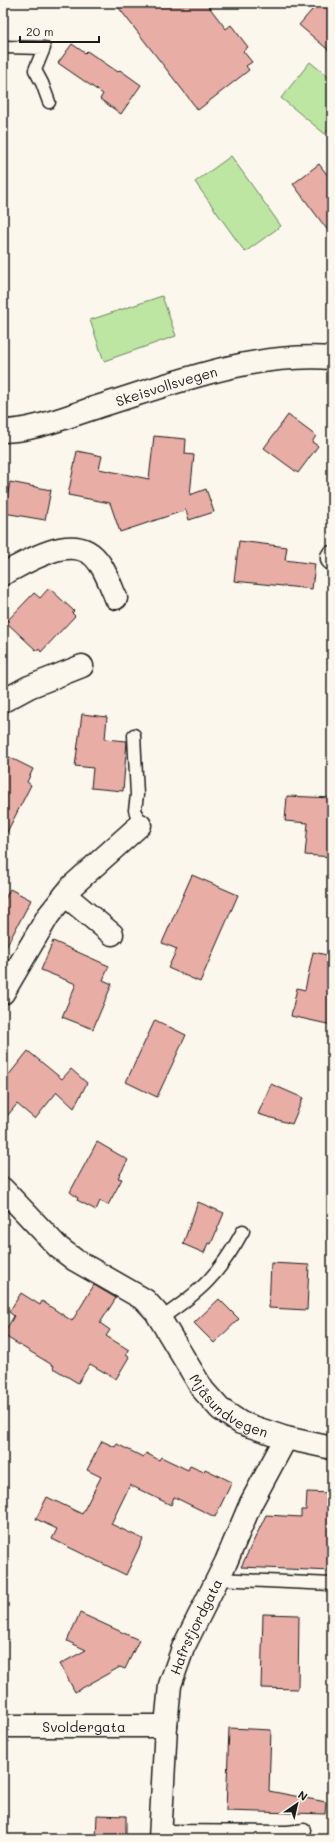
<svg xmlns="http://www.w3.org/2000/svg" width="335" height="1842" viewBox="0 0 335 1842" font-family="Mali,sans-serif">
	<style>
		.green { fill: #bde6a2; stroke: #6c815f }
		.building { fill: #e8ada5; stroke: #1c1c1c }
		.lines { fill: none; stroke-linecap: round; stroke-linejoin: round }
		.lane-casing { stroke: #1c1c1c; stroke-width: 15 }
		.street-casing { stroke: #1c1c1c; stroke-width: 25 }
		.secondary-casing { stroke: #1c1c1c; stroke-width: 25 }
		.lane { stroke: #fbf7ec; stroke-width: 12 }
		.street { stroke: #fbf7ec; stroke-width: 22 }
		.secondary { stroke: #fbf7ec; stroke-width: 22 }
		.labels { text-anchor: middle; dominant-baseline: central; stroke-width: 3; stroke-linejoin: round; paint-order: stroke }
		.street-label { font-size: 14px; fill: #1c1c1c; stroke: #fbf7ec }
	</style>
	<rect width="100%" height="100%" fill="#fbf7ec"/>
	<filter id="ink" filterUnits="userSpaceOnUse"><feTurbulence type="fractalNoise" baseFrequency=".025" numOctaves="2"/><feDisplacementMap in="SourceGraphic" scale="8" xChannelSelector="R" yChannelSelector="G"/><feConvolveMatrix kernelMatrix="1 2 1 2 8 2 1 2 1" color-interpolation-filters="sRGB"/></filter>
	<g filter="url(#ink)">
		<path class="green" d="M310 62 332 80V125L325 134 281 98Z
			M231 156 281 226 245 252 195 182Z
			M162 296 176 336 104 361 90 320Z"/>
		<path class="building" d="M115 3H206L226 29 231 25 248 47 243 51 252 62 246 66 249 70 198 110Z
			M318 3H332V53L299 25Z
			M72 44 85 53 87 51 118 72 120 70 141 85 121 114 100 99 103 94 58 63Z
			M319 164 332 181V236L293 184Z
			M288 415 316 436 312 442 318 446 298 473 264 448Z
			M154 436 186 439 185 454 194 455 190 495 206 489 214 512 189 520 186 510 120 532 110 503 68 495 77 451 102 456 99 469 149 479Z
			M10 482 51 490 45 520 4 513Z
			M239 541 287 547 285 560 315 564 312 589 234 581Z
			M49 588 74 611 72 613 75 616 41 652 39 649 37 651 6 622 34 593 40 598Z
			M82 714 107 717 105 739 127 741 123 791 91 788 93 768 75 766Z
			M3 754 33 769 27 782 31 785 3 840Z
			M287 796 332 798V857L305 855 308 823 285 821Z
			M192 875 238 895 200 982 168 968 177 949 162 943Z
			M10 889 31 900 3 953V903Z
			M53 941 109 966 103 980 112 984 93 1029 62 1017 76 984 41 970Z
			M313 952 332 956V1025L291 1016 297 988 305 990Z
			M155 1020 186 1035 157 1097 126 1082Z
			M28 1051 62 1079 71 1069 87 1083 74 1108 57 1092 35 1119 17 1104 3 1121V1082Z
			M271 1084 303 1098 292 1124 258 1114Z
			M97 1142 128 1160 118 1178 122 1179 108 1205 100 1201 96 1210 77 1200 78 1198 70 1192Z
			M198 1202 224 1213 211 1244 208 1243 204 1253 183 1244Z
			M271 1263 309 1265 307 1310 269 1308Z
			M94 1285 116 1298 100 1323 110 1330 106 1336 129 1350 126 1355 129 1357 116 1379 90 1364 78 1383 53 1368 54 1366 3 1335 14 1316 9 1312 21 1293 40 1305 42 1301 72 1321Z
			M219 1299 239 1319 214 1343 194 1323Z
			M102 1441 115 1447 117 1444 143 1457 146 1453 159 1460 161 1457 188 1470 190 1466 204 1472 205 1469 232 1482 215 1517 174 1497 171 1505 130 1485 111 1524 143 1539 126 1575 52 1539 57 1529 36 1519 47 1497 82 1514 101 1477 87 1470Z
			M307 1492 332 1493V1571L241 1567 266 1515 301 1517V1510H306Z
			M80 1613 139 1640 125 1669 120 1667 75 1692 60 1664 86 1650 67 1641Z
			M263 1614 299 1615 298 1689 261 1688Z
			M229 1728 271 1730 269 1791 326 1802 325 1814 226 1811Z
			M97 1815 126 1816V1839H96Z"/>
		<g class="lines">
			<g class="lane-casing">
				<path id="lane" d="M3 47 44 48 35 70 42 83 49 102
					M134 735 137 795 135 810 140 825
					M160 1319C200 1292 219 1275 243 1231
					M218 1579 332 1584
					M162 1831 287 1832 304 1830"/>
			</g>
			<g class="street-casing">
				<g id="street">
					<path d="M332 559V557"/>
					<path d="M3 574C30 561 77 528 100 564 107 574 111 587 116 598"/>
					<path d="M3 701 29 687 82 666"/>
					<path d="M65 895 112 934"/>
					<path d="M3 993 48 916 72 886 140 825"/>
					<path id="s1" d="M3 1189 58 1247 75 1260 145 1300 156 1312 203 1390 220 1409 241 1423 286 1438 332 1448"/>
					<path id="s2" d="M3 1726H166"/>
					<path id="s3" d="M160 1839 166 1726 170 1685 183 1648 226 1562 251 1503 286 1438"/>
				</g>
			</g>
			<g class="secondary-casing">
				<g id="secondary">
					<path id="s4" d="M3 431C32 431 66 417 94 408 171 384 250 352 332 358"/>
				</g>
			</g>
			<use href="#lane" class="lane"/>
			<use href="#street" class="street"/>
			<use href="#secondary" class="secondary"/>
		</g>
	</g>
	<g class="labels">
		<g class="street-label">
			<text stroke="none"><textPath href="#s4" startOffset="170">Skeisvollsvegen</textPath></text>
			<text stroke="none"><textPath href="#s1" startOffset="320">Mjåsundvegen</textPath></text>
			<text stroke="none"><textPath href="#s3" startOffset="218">Hafrsfjordgata</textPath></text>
			<text stroke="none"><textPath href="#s2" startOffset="81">Svoldergata</textPath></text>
		</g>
	</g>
	<rect width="335" height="1842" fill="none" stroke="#fbf7ec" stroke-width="16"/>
	<rect x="8" y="8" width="319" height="1826" fill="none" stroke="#1c1c1c" stroke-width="1.5" filter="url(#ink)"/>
	<g transform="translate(297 1804) rotate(34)" stroke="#fbf7ec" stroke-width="3" paint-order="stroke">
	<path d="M0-3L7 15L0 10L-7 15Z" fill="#1c1c1c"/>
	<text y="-6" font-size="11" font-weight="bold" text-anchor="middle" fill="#1c1c1c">N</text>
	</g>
	<path d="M20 36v6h79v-6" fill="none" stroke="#1c1c1c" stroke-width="2"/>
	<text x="26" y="36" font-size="12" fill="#1c1c1c" stroke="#fbf7ec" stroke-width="3" paint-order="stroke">20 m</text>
</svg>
